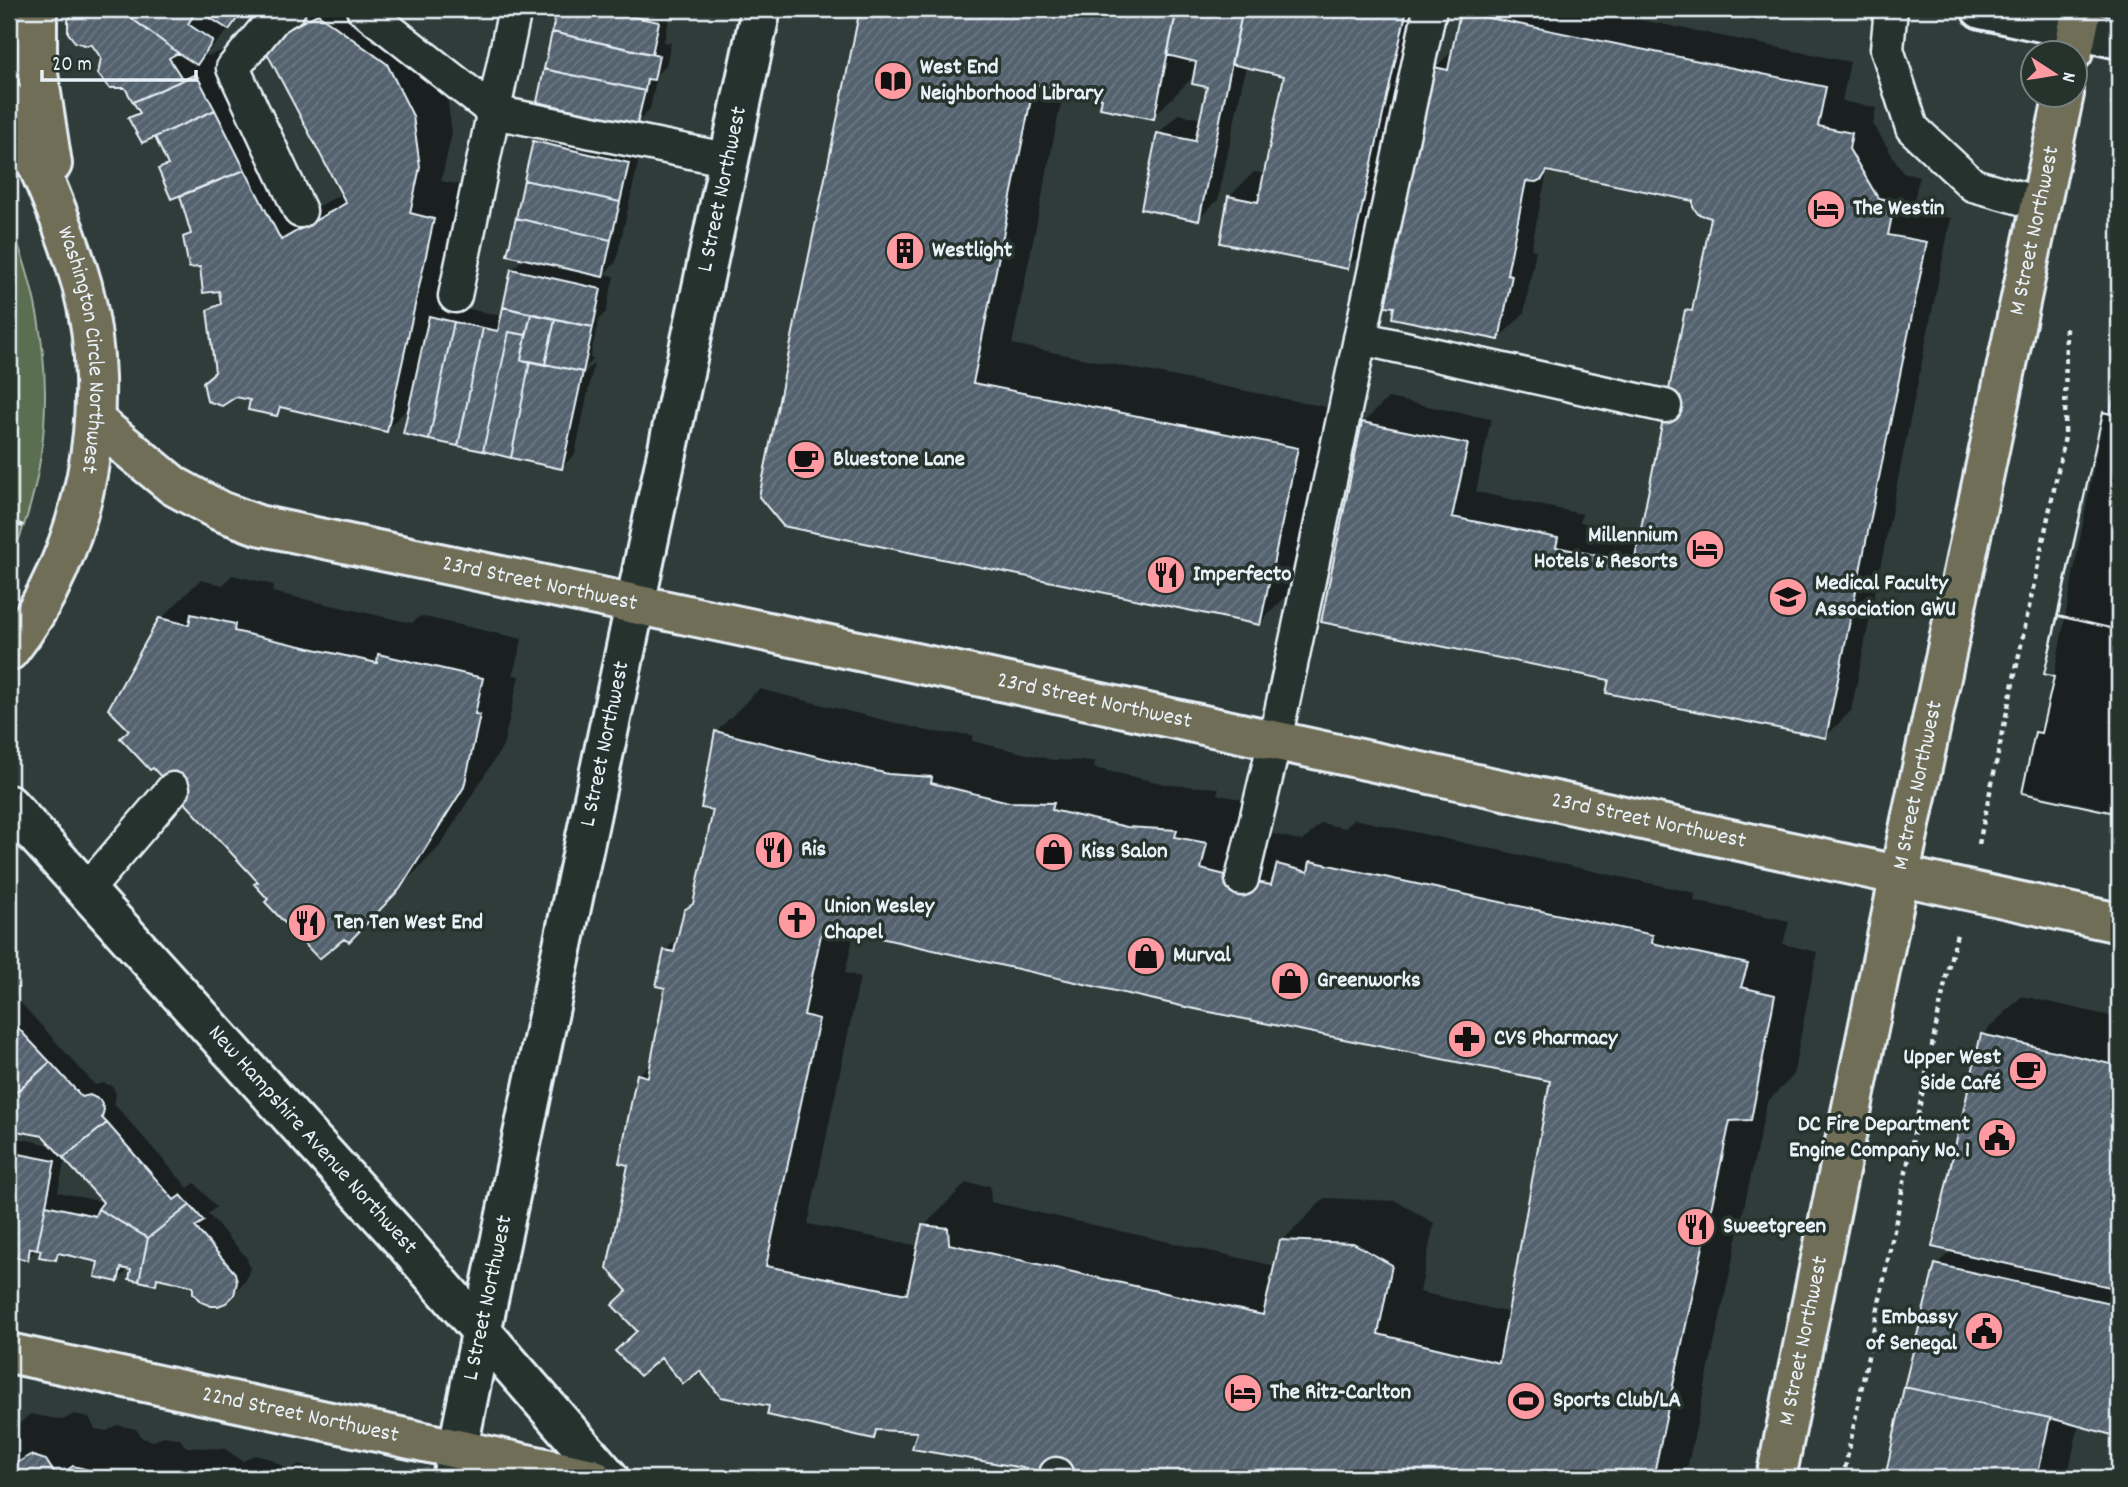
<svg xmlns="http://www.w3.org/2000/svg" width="2128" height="1487" viewBox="0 0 2128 1487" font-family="Dekko,sans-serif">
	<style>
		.green { fill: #5a6e51; stroke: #a1b0a4; stroke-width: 2 }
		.shadow { fill: #0007; fill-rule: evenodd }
		.building { fill: url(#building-hatch); stroke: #e8f1f8; stroke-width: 2; fill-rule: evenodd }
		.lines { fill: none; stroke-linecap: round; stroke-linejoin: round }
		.service-casing { stroke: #e8f1f8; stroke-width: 37 }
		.minor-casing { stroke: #e8f1f8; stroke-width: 44 }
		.tertiary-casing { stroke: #e8f1f8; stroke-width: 44 }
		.secondary-casing { stroke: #e8f1f8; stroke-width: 44 }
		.primary-casing { stroke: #e8f1f8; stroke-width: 44 }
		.path { stroke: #e8f1f8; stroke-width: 4.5; stroke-dasharray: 5 5; stroke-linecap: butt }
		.service { stroke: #26332d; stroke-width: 32 }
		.minor { stroke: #26332d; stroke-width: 38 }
		.tertiary { stroke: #26332d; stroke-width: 38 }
		.secondary { stroke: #26332d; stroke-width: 38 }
		.primary { stroke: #716e59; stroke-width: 38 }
		.labels { text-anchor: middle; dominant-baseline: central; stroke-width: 7; stroke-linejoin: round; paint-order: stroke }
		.poi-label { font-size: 23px; font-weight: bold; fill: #e8f1f8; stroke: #26332d; text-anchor: start }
		.street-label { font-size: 23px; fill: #e8f1f8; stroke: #26332d }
	</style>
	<defs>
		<pattern id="building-hatch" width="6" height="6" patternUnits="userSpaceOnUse" patternTransform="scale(1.75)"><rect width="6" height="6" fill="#53626e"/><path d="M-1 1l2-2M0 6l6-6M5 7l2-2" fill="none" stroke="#6c7983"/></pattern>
	</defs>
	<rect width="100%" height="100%" fill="#2f3c3a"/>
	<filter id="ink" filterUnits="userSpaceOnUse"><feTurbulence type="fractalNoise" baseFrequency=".0143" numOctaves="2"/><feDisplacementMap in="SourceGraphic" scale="14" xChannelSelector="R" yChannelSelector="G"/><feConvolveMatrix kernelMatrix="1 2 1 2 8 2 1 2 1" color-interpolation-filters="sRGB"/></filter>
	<g filter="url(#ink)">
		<path class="green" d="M9 221C55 331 59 454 9 563Z"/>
		<path class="shadow" d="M78 9H248L206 54 208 56 221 51 269 143 314 209 343 193 263 42 296 9H389L419 31 445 83 452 133 441 181 466 186 438 310 444 304 503 316 512 270 525 257 534 142 548 129 641 150 616 262 604 274 614 276 606 312 599 319 590 358 594 359 576 377 578 379 594 363 575 454 562 467 412 404 386 430 284 407 276 414 252 399 217 371 209 311 222 298 220 289 201 265 185 237 192 230 182 196 188 190 160 170 168 161 156 135 130 118 139 109 126 86 72 15Z
			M559 9H671L664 42 671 43 666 65 657 74 650 109 637 123 539 101Z
			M862 9H1426L1373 242 1348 267 1230 196 1254 172 1265 174 1286 74 1246 66 1218 200 1198 219 1158 134 1178 114 1202 119 1209 86 1195 75 1153 117 1104 97 1064 88 1012 344 1336 409 1299 583 1260 623 761 497Z
			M1466 9H1587L1850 62 1842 101 1876 108 1873 124 1903 173 1919 177 1912 210 1951 218 1851 711 1826 736 1611 679 1323 621 1363 423 1388 398 1491 419 1476 492 1582 514 1580 522 1641 535 1687 311 1695 302 1713 217 1695 200 1549 170 1547 172 1531 249 1536 250 1524 313 1499 338 1435 68 1454 49 1462 13Z
			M2119 381V812L2024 791 2036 732 2045 723 2104 413 2114 403Z
			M232 575 274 585 272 592 412 623 420 616 522 639 513 675 519 676 503 746 439 847 388 900 271 899 259 881 131 729 160 620 200 580 223 585Z
			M759 689 932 732 973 735 972 741 1053 760 1095 761 1094 768 1170 785 1219 788 1217 794 1248 801 1243 827 1303 841 1321 823 1345 828 1354 819 1695 893 1694 901 1789 921 1783 944 1817 952 1793 1076 1767 1102 1685 1478H1122L1080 1469 1074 1476 920 1430 882 1428 873 1437 771 1404 700 1368 638 1330 631 1164 639 1075 653 1061 667 987 665 951 679 937 685 911 695 901 715 809 716 732ZM855 930 1552 1080 1510 1313 1420 1292 1434 1223 1396 1201 1325 1198 1282 1241 1276 1266 991 1202 990 1186 966 1183 924 1226 919 1246 808 1224 860 977 845 973Z
			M9 990 95 1085 104 1083 113 1087 116 1094 114 1104 188 1188 195 1183 216 1207 208 1214 246 1257 250 1268 246 1280 228 1299 195 1285 161 1277 155 1283 130 1268 117 1280 100 1261 62 1252 56 1259 43 1249 38 1248 27 1258 9 1254V1136L54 1146 9 1097ZM65 1158 107 1203 58 1192Z
			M2022 996 2119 1018V1435L2079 1424 2067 1478H1887L1906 1387 1936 1265 1952 1250 1982 1035Z
			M30 1414 63 1420 74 1414 89 1417 95 1429 107 1431 117 1425 136 1429 142 1438 154 1441 164 1436 180 1439 186 1447 225 1449 243 1461 254 1455 271 1459 288 1470 298 1465 316 1469 323 1478H328H9V1433Z"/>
		<path class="building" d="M76 9H119L178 53 169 58 183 80 133 102 125 88H109L98 74 101 58 92 45H85L75 42 68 33V20Z
			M119 9H184L193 16 188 24 213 41 197 65 178 53Z
			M184 9H244L229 30 196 9 193 16Z
			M557 9H595L659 22 652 54 552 32Z
			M860 9H1177L1154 119 1100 108 1102 98 1034 84 973 383 1298 448 1260 625 783 526 759 497Z
			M1177 9H1243L1199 221 1141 209 1157 133 1195 141 1207 87 1192 84 1196 62 1167 55Z
			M1243 9H1407L1348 269 1220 243 1228 196 1258 202 1284 76 1231 64Z
			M1460 12 1826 87 1818 126 1852 133 1849 149 1878 198 1895 201 1888 235 1927 242 1826 738 1606 693 1609 680 1321 622 1362 422 1468 444 1452 517 1558 538 1556 547 1634 563 1685 310 1692 311 1711 218 1698 214 1693 207V201L1547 171 1542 179 1536 182 1526 181 1507 274 1512 275 1499 340 1392 318 1394 307 1385 306 1434 67 1448 70Z
			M318 14 387 64 413 116 420 167 410 213 434 219 387 432 280 407 277 416 248 410 250 400 236 397 222 406 207 401 203 382 215 372 207 310 221 304 219 291 203 293 200 267 189 268 183 237 191 234 180 196 245 170 281 240 346 203 261 42Z
			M552 32 659 56 654 80 647 79 645 91 544 69Z
			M544 69 645 91 637 124 537 102Z
			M196 74 215 110 142 143 128 118 140 113 133 102Z
			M215 110 245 170 171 199 158 169 168 165 155 137Z
			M533 141 629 163 620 202 524 180Z
			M524 180 620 202 611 240 516 218Z
			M516 218 611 240 603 277 507 255Z
			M511 269 601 289 593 327 503 307Z
			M503 307 531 314 526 335 509 332 483 451 458 446 483 328 498 331Z
			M531 314 555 319 545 365 521 360Z
			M429 316 454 322 429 440 403 434Z
			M555 320 593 327 583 372 545 364Z
			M454 322 483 328 458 446 429 440Z
			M509 332 526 335 521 360 530 361 511 458 483 451Z
			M530 361 583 372 562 469 511 458Z
			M2119 373V814L2022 793 2035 732 2041 733 2054 677 2044 674 2103 412 2110 414Z
			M2103 412 2119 415V630L2058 616Z
			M191 614 235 624 234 631 377 663 378 654 483 678 475 714 480 715 464 787 400 889 349 942 344 939 319 959 265 902 268 899 254 884 258 882 153 768 150 770 120 738 129 730 108 709 159 618 189 625Z
			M2058 616 2119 630V814L2022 793 2035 732 2041 733 2054 677 2044 674Z
			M715 731 888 774 932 777 931 783 1009 802 1054 803 1052 810 1127 827 1177 830 1175 837 1207 843 1201 869 1242 879 1271 885 1277 864 1308 872 1310 861 1653 935 1652 943 1748 964 1741 987 1775 995 1751 1120 1730 1121 1653 1478H1114L1074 1470 1075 1477 912 1449 917 1432 876 1430 874 1439 767 1415 769 1406 721 1397 700 1371 683 1384 661 1358 640 1376 615 1351 637 1331 612 1305 627 1291 607 1268 628 1165 619 1163 637 1074 648 1077 665 988 656 986 664 950 674 952 684 910 693 904 713 810 701 808ZM823 925 1190 1008 1550 1081 1499 1363 1378 1334 1392 1265 1353 1243 1280 1240 1263 1315 949 1244 948 1228 922 1225 907 1294 766 1266 819 1019 804 1015Z
			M17 1027 50 1062 9 1098V1034Z
			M1981 1034 2119 1066V1289L1932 1247Z
			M50 1062 82 1097 90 1095 100 1100 104 1109 102 1118 107 1123 63 1158 43 1136 16 1131 17 1109 9 1099Z
			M107 1123 174 1200 181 1195 190 1205 148 1238 98 1209 103 1202 63 1158Z
			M9 1152 55 1161 37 1249 30 1248 28 1260 9 1256Z
			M46 1205 95 1216 98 1209 148 1238 139 1281 129 1279 131 1270 121 1268 118 1282 95 1277 98 1262 58 1253 56 1260 39 1257 41 1250 37 1249Z
			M190 1205 204 1221 195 1227 235 1273 237 1282 234 1295 226 1303 218 1306H211L201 1302 193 1293V1286L157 1278 156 1285 139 1281 148 1238Z
			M1935 1264 2119 1305V1437L2050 1418 1904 1387Z
			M1904 1387 2050 1418 2037 1478H1885Z
			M30 1455 46 1460 53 1471 63 1473 73 1466 94 1471 98 1478H9V1460L19 1462Z"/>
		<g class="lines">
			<g class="service-casing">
				<path id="service" d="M289 9 275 17 233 68 300 211
					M363 9 494 112 730 160
					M1891 9 1887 49 1912 128 1973 185 2042 204
					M455 296 515 9
					M1360 338 1665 406
					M1242 879 1275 740 1430 9
					M86 891 173 789
					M1055 1478 1056 1474"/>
			</g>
			<g class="minor-casing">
				<path id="minor" d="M1981 9 2119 39"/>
			</g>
			<g class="tertiary-casing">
				<path id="tertiary" d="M452 1478 481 1333"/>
			</g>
			<g class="secondary-casing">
				<g id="secondary">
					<path id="s1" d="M9 805 396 1233 609 1478"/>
					<path id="s2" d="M481 1333 761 9"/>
				</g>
			</g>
			<g class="primary-casing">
				<g id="primary">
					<path d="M37 9V67L52 164"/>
					<path d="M2073 52 2082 9"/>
					<path id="s3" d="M9 103C37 162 64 222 82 285 114 404 87 554 9 651"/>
					<path id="s4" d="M95 421 174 486 220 511 258 525 949 670 2119 923"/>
					<path id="s5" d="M9 1353 592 1478"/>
					<path id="s6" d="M1776 1478 1911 820 2064 94"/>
				</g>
			</g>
			<path class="path" d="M2112 106 2119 84
				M9 521 23 526
				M1979 844 2065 437 2066 323
				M1843 1478 1947 973 1957 934"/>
			<use href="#service" class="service"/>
			<use href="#minor" class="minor"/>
			<use href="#tertiary" class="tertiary"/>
			<use href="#secondary" class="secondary"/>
			<use href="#primary" class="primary"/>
		</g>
	</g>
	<defs>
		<g id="library-disc" transform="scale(2.0125)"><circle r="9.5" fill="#ff9aa2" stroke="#26332d"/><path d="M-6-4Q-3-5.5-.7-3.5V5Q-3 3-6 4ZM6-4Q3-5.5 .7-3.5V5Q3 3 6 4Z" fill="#111"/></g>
		<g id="hotel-disc" transform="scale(2.0125)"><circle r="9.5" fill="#ff9aa2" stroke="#26332d"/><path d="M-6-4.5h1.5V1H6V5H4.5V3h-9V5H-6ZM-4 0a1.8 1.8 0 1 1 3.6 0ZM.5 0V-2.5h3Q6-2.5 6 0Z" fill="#111"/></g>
		<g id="building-disc" transform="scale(2.0125)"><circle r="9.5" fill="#ff9aa2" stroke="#26332d"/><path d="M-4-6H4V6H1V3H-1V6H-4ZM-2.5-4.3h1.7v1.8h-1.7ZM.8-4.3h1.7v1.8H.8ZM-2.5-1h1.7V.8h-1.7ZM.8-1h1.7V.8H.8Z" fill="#111"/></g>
		<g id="cafe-disc" transform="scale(2.0125)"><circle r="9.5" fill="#ff9aa2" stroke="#26332d"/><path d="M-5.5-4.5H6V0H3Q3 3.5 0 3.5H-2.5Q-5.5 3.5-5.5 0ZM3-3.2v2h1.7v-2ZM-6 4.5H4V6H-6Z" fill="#111"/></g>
		<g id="restaurant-disc" transform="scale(2.0125)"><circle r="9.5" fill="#ff9aa2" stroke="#26332d"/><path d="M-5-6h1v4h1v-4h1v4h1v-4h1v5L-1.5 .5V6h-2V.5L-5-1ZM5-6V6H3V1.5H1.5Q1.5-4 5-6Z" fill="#111"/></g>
		<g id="university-disc" transform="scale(2.0125)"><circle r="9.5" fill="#ff9aa2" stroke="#26332d"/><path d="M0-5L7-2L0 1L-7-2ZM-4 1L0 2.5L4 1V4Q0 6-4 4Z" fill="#111"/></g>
		<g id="shop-disc" transform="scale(2.0125)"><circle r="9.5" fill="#ff9aa2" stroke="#26332d"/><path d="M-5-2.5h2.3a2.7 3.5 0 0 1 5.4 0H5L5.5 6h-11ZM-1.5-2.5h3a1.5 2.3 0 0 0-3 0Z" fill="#111"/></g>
		<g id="church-disc" transform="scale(2.0125)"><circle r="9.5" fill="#ff9aa2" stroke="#26332d"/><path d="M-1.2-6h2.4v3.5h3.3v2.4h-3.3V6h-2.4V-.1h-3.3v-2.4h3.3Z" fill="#111"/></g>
		<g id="pharmacy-disc" transform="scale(2.0125)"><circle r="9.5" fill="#ff9aa2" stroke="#26332d"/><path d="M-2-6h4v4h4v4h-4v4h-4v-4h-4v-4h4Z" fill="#111"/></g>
		<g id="civic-disc" transform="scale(2.0125)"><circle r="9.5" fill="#ff9aa2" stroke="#26332d"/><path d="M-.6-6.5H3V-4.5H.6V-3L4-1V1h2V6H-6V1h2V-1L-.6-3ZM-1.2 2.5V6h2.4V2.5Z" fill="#111"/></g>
		<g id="stadium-disc" transform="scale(2.0125)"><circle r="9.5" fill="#ff9aa2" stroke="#26332d"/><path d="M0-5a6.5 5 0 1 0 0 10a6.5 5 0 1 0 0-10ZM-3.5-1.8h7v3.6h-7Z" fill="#111"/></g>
	</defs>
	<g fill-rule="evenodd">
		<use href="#library-disc" x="893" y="81"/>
		<use href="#hotel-disc" x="1826" y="209"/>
		<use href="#building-disc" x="905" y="251"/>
		<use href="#cafe-disc" x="806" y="460"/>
		<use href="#hotel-disc" x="1705" y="549"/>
		<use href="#restaurant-disc" x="1166" y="575"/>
		<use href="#university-disc" x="1788" y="597"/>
		<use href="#restaurant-disc" x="774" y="850"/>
		<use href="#shop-disc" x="1054" y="852"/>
		<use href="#church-disc" x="797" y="920"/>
		<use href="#restaurant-disc" x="307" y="923"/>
		<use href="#shop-disc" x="1146" y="956"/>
		<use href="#shop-disc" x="1290" y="981"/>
		<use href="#pharmacy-disc" x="1467" y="1039"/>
		<use href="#cafe-disc" x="2028" y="1071"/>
		<use href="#civic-disc" x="1997" y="1138"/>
		<use href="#restaurant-disc" x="1696" y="1227"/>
		<use href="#civic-disc" x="1984" y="1331"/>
		<use href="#hotel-disc" x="1243" y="1393"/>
		<use href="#stadium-disc" x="1526" y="1401"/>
	</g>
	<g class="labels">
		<g class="poi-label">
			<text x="920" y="68">West End<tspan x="920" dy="26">Neighborhood Library</tspan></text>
			<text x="1853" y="209">The Westin</text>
			<text x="932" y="251">Westlight</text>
			<text x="833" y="460">Bluestone Lane</text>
			<text x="1678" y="536" text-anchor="end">Millennium<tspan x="1678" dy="26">Hotels &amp; Resorts</tspan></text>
			<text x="1193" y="575">Imperfecto</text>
			<text x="1815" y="584">Medical Faculty<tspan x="1815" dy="26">Association GWU</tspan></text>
			<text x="801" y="850">Ris</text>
			<text x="1081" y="852">Kiss Salon</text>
			<text x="824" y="907">Union Wesley<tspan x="824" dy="26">Chapel</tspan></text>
			<text x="334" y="923">Ten Ten West End</text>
			<text x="1173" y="956">Murval</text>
			<text x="1317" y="981">Greenworks</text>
			<text x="1494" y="1039">CVS Pharmacy</text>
			<text x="2001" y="1058" text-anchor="end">Upper West<tspan x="2001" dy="26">Side Café</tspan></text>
			<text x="1970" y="1125" text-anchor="end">DC Fire Department<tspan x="1970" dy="26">Engine Company No. 1</tspan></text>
			<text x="1723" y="1227">Sweetgreen</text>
			<text x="1957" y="1318" text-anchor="end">Embassy<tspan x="1957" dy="26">of Senegal</tspan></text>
			<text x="1270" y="1393">The Ritz-Carlton</text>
			<text x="1553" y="1401">Sports Club/LA</text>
		</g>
		<g class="street-label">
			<text stroke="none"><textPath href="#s2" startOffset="1169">L Street Northwest</textPath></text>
			<text stroke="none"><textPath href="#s6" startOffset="1274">M Street Northwest</textPath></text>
			<text stroke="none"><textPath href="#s3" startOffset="261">Washington Circle Northwest</textPath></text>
			<text stroke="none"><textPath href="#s4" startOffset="483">23rd Street Northwest</textPath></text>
			<text stroke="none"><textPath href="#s4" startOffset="1050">23rd Street Northwest</textPath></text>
			<text stroke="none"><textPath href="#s2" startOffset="602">L Street Northwest</textPath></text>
			<text stroke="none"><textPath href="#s6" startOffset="707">M Street Northwest</textPath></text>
			<text stroke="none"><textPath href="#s4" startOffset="1617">23rd Street Northwest</textPath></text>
			<text stroke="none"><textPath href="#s1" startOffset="452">New Hampshire Avenue Northwest</textPath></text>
			<text transform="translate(489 1298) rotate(-78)">L Street Northwest</text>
			<text stroke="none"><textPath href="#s6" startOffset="140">M Street Northwest</textPath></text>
			<text stroke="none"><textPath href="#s5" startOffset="298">22nd Street Northwest</textPath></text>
		</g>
	</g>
	<rect width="2128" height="1487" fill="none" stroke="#26332d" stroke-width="35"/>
	<rect x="18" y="18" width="2093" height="1452" fill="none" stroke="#e8f1f8" stroke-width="2.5" filter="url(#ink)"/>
	<g transform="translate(2054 74) rotate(102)"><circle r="33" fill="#26332d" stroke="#747f7e" stroke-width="2"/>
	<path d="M0-5L12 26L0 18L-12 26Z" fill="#ff9aa2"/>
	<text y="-10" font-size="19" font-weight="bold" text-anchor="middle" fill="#e8f1f8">N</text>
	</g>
	<path d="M42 70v10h154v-10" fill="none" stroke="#e8f1f8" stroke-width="3.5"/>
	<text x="52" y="70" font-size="21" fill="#e8f1f8" stroke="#26332d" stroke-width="5" paint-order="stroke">20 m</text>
</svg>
